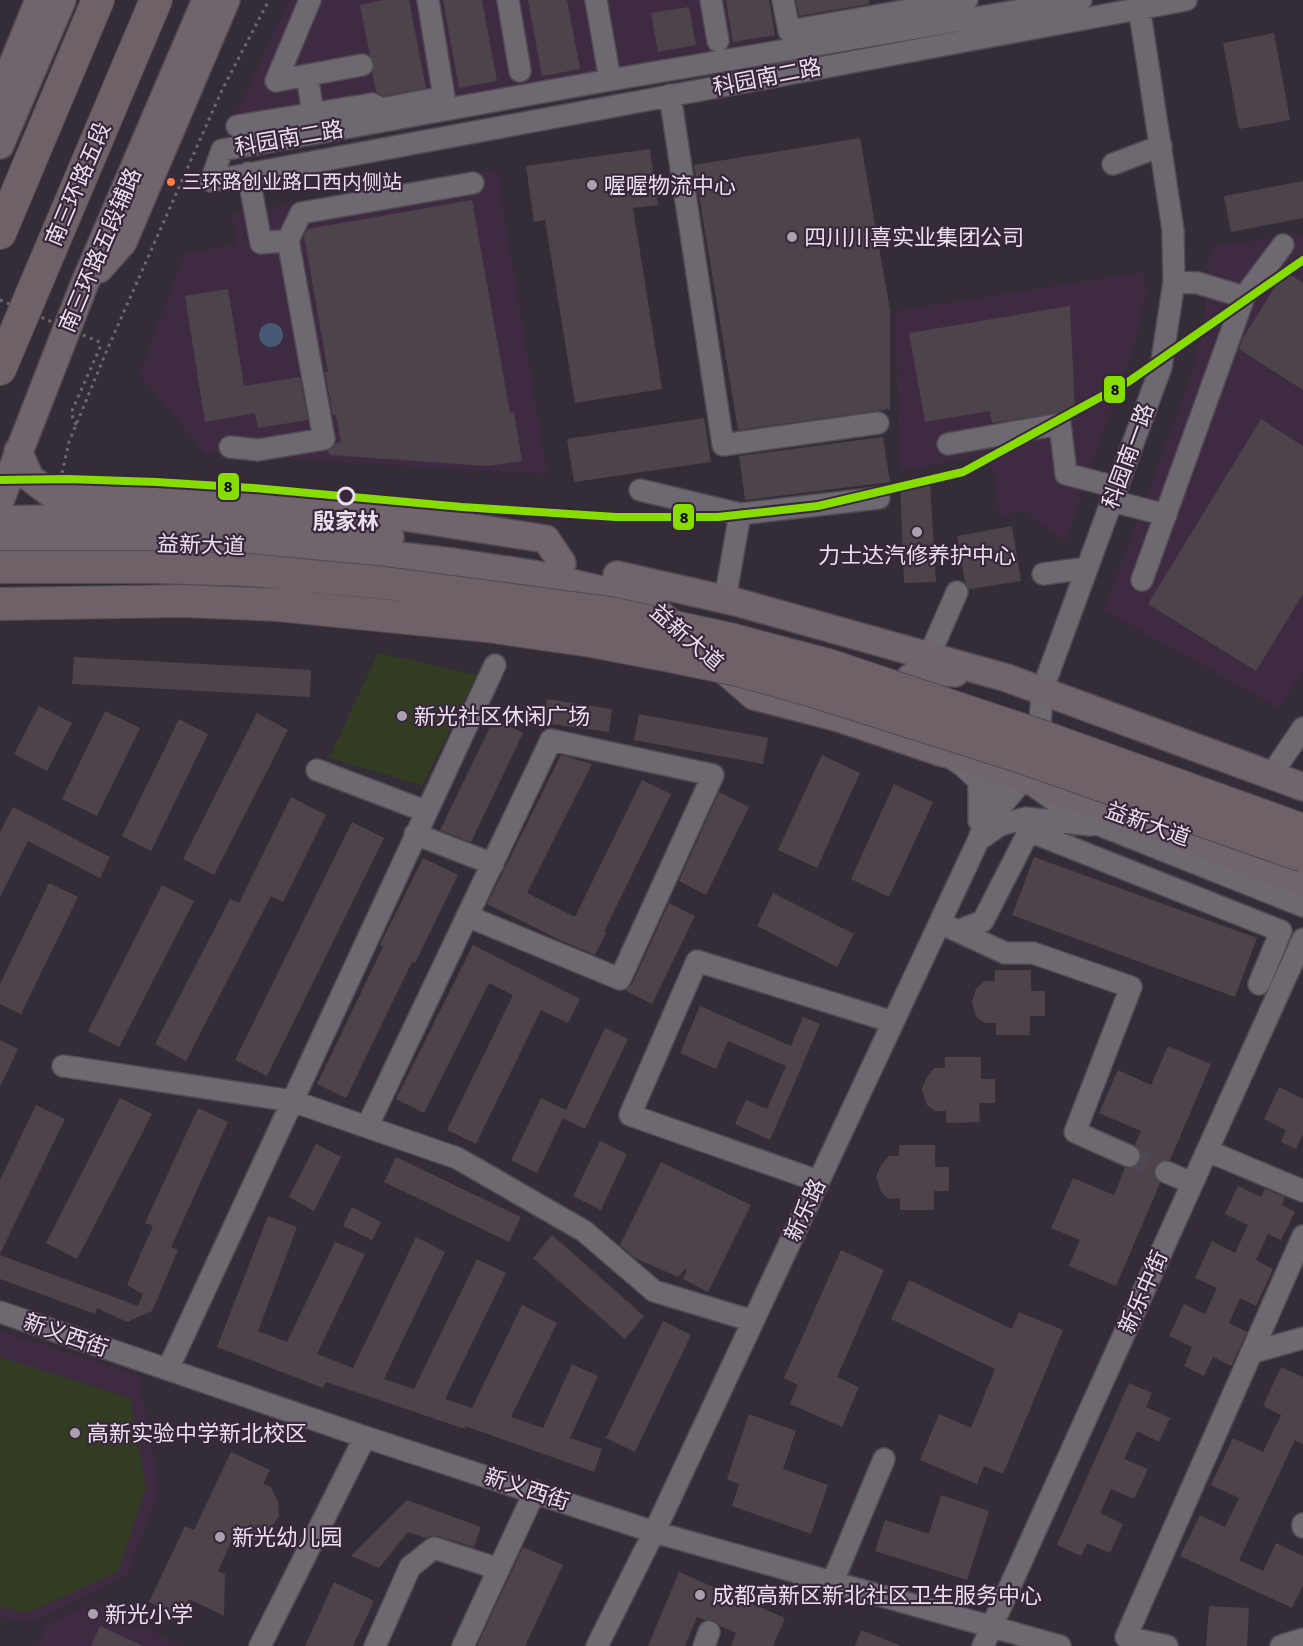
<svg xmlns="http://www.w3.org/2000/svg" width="1303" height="1646" viewBox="0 0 1303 1646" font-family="Signika,'Noto Sans SC',sans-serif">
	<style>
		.built { fill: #3e2b42 }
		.green { fill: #323c23 }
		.water { fill: #465873 }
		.building { fill: #4d444b }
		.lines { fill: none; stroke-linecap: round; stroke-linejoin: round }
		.minor-tunnel { stroke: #4f4752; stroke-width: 21; stroke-dasharray: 21 10; stroke-linecap: butt }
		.minor-casing { stroke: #514a53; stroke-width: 24 }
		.major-casing { stroke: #514a53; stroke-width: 30 }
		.highway-casing { stroke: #514a53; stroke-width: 34 }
		.path { stroke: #6d676e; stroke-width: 3; stroke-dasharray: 3 4.5; stroke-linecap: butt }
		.minor { stroke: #6e6870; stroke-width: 21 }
		.major { stroke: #70656c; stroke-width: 27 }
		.highway { stroke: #6e6167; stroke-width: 32 }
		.highway-bridge-casing { stroke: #514a53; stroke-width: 34; stroke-linecap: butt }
		.path-bridge { stroke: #6d676e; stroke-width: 3; stroke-dasharray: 3 4.5; stroke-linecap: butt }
		.highway-bridge { stroke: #6e6167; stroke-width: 32 }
		.metro-1-casing { stroke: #38273b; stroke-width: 12 }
		.metro-1 { stroke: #8d0; stroke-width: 8 }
		.bus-dot { fill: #f77d43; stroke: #38273b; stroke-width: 2 }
		.poi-dot { fill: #aba1ad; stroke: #38273b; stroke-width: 2 }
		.stop-dot { fill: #38273b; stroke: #ebe0ed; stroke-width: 3 }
		.labels { text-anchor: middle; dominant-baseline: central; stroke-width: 4.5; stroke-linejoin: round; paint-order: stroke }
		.bus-label { font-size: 20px; fill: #ebe0ed; stroke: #38273b; text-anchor: start }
		.street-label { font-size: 22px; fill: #ebe0ed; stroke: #38273b }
		.poi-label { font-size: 22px; fill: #ebe0ed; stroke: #38273b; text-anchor: start }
		.stop-label { font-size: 22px; font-weight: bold; fill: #ebe0ed; stroke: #38273b }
		.line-badge { stroke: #38273b; stroke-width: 2 }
		.pale-badge-label { font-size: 16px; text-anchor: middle; font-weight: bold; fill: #111 }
	</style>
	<rect width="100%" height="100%" fill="#342c37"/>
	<path class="built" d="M289 0H769L776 37 223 141Z
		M497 170 547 474 205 454 139 374 185 253 236 244 231 214Z
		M1303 233V671L1279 708 1104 610 1177 415 1191 374 1204 319 1210 247Z
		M1143 272 1146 294 1133 349 1065 542 1024 510 1000 517 990 452 900 472 895 311Z
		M0 1331 139 1376 159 1490 127 1575 28 1623 0 1617Z
		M93 1602 181 1646H37L46 1625Z"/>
	<path class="green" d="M378 653 477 675 422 785 329 758Z
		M0 1357 130 1398 146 1488 118 1572 27 1613 0 1607Z"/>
	<path class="water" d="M259 335a12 12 0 1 1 24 0a12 12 0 1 1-24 0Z"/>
	<path class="building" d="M383 0H409L426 88 383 96 376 92 372 72 374 62 370 55 360 5Z
		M443 0H482L497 81 459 88Z
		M528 0H567L580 69 542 76Z
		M726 0H769L775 35 733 42Z
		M796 0H869V4L799 16Z
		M689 7 696 45 658 52 651 13Z
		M1274 33 1290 120 1239 129 1223 43Z
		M860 138 890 310V409L738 430 694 165Z
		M650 149 658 205 633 208 662 389 575 403 545 220 534 222 526 166Z
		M1303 181V218L1231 232 1224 196Z
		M472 200 510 413 514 412 522 461 487 466 330 455 328 451 336 443 341 442 336 415H333L325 372H328L304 235 308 229Z
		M1285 271 1303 283V390L1239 349 1243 338Z
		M228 289 244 386 300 377 308 420 258 428 255 413 205 422 185 296Z
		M1070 306 1075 410 992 423 990 411 925 422 909 333Z
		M704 418 711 462 574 482 567 439Z
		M1261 419 1303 446V594L1256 671 1148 604Z
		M883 437 890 482 745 500 739 456Z
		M930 482 936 582 904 583 900 483Z
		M1012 526 1021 581 969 589 965 582 957 536Z
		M74 657 311 670 310 697 72 684Z
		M547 699 612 709 609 732 544 723Z
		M39 706 72 723 47 771 14 754Z
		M105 711 140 728 97 816 62 799Z
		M257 713 288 730 214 875 183 859Z
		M639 714 768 738 763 764 634 740Z
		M179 719 208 734 151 851 122 836Z
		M494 719 523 733 471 842 440 830Z
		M561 755 592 764 527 893 575 917 642 780 671 794 604 932 606 933 595 955 562 941 487 904Z
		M822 755 860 773 817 868 778 850Z
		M894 784 933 802 889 897 851 879Z
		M719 792 749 807 706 895 679 881Z
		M291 797 326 815 283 902 271 896 186 1061 155 1044 230 899 239 903Z
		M13 807 110 857 100 878 28 841 0 897V832Z
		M352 822 384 838 267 1076 235 1060Z
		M1034 857 1257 938 1235 997 1012 915Z
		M423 858 458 875 415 963 412 962 346 1098 317 1084 383 947 380 945Z
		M49 883 78 897 21 1014 0 1004V984Z
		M162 885 194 901 119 1047 88 1031Z
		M773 893 854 934 837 967 757 926Z
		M669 903 695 916 652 1004 625 990 632 984Z
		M473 945 580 999 568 1023 541 1010 476 1144 447 1130 513 995 489 983 424 1113 396 1099Z
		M995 970H1031V991H1045V1016H1030V1035H996V1023H985L976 1017 972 1002 976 989 984 981H995Z
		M700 1006 791 1046 803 1017 820 1024 770 1140 735 1124 746 1100 767 1109 786 1066 728 1041 716 1069 680 1053Z
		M605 1028 628 1039 585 1129 563 1118 537 1173 511 1160 541 1098 566 1110Z
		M0 1040 18 1049 0 1087Z
		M1168 1046 1211 1064 1170 1160 1159 1162 1155 1167 1154 1174 1160 1183 1116 1286 1069 1266 1080 1240 1051 1228 1073 1178 1114 1195 1125 1168 1136 1167 1140 1162 1142 1154 1135 1145 1141 1131 1099 1113 1118 1070 1151 1085Z
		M945 1057H981V1079H995V1103H979L980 1122 946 1123V1111H935L926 1104 922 1089 927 1077 934 1068H945Z
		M1279 1087 1303 1099V1134L1296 1149 1281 1142 1286 1130 1264 1119Z
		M120 1098 152 1114 77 1259 46 1243Z
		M36 1105 65 1119 0 1254V1180Z
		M198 1108 228 1122 171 1247 178 1250 152 1311 127 1322 97 1308 95 1314 0 1279V1255L138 1306 143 1294 127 1285 153 1226 145 1223Z
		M600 1141 627 1154 601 1210 573 1196Z
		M316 1144 341 1157 314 1211 289 1197Z
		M899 1145H935V1167H949V1191H934V1210H900V1198L889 1199 881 1192 876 1177 881 1165 889 1156H899Z
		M396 1157 521 1217 509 1242 384 1182Z
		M661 1162 751 1205 708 1292 683 1279 687 1270 685 1269 678 1277 635 1258 620 1245Z
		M1238 1186 1261 1197 1265 1189 1285 1197 1282 1205 1295 1212 1281 1240 1268 1234 1256 1260 1273 1269 1256 1306 1240 1298 1229 1323 1247 1332 1231 1366 1213 1357 1204 1376 1184 1366 1192 1347 1169 1336 1184 1304 1205 1314 1217 1288 1195 1278 1212 1241 1235 1253 1248 1225 1225 1214Z
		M352 1207 381 1222 372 1240 343 1226Z
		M268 1216 297 1227 258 1331 287 1342 335 1242 365 1254 317 1354 353 1368 416 1237 445 1252 384 1379 414 1389 477 1259 506 1273 445 1399 472 1408 522 1305 557 1323 511 1417 543 1428 572 1364 598 1376 570 1438 602 1449 594 1472 465 1426V1429L326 1382 323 1388 217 1347Z
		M552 1235 644 1316 625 1339 533 1258Z
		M841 1250 884 1270 837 1377 859 1387 842 1427 790 1404 798 1385 784 1378Z
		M909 1280 1012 1329 1019 1312 1063 1330 1003 1474 984 1466 977 1484 920 1460 939 1414 971 1428 995 1369 891 1319Z
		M663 1321 691 1335 635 1452 606 1438Z
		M1281 1367 1303 1377V1444L1295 1440 1239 1560 1263 1571 1276 1543 1303 1556V1585L1292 1608 1180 1556 1200 1515 1225 1527 1239 1498 1211 1485 1233 1438 1263 1452 1281 1415 1263 1406Z
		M1129 1383 1152 1393 1146 1407 1170 1418 1159 1442 1137 1431 1124 1459 1148 1469 1134 1499 1111 1489 1100 1513 1123 1524 1110 1553 1087 1543 1081 1556 1057 1545Z
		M749 1414 796 1431 783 1469 828 1485 811 1534 732 1506 739 1484 727 1479Z
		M231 1452 270 1470 263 1484 271 1487 278 1502 279 1516 270 1529 256 1540H232L218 1571 225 1574 224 1616 189 1599 181 1618 149 1602 185 1526 194 1530Z
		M941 1495 989 1511 967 1580 875 1551 885 1520 929 1534Z
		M407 1500 481 1527 474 1547 438 1536H431L426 1538 408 1532 379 1568 351 1556Z
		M523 1547 563 1565 525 1646H477Z
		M679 1572 785 1618 773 1646H731L736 1633 720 1626 714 1620H705L697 1617 685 1646H648Z
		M334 1582 374 1601 353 1646H305Z
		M1209 1606 1249 1608 1247 1646H1206Z
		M100 1626 143 1646H91Z
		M861 1630 899 1645V1646H855Z"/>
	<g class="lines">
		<path class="minor-tunnel" d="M1129 1156 1166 1172"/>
		<g class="minor-casing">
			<path id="minor" d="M310 0 276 81 362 65
				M508 0 520 71
				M596 0 610 80
				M711 0 718 41
				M783 0 789 31 967 0
				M1081 0 610 80 222 150 211 181 1186 0
				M307 75 313 113
				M670 95 723 445 878 423
				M237 126 372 104 381 109 444 97 428 0
				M1113 164 1161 146
				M248 173 261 243 288 240 301 213 473 183
				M1174 282 1198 283 1244 297 1283 245
				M948 444 1060 424 1066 474 1116 487
				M230 447 258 450 324 439 288 240
				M640 490 740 514
				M1112 501 1166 515
				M1043 574 1087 568
				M1142 580 1244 297
				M725 599 740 514 879 498
				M929 656 957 592
				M1054 744 1040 726 1042 691 1161 367 1174 282 1173 230 1138 0
				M951 758 963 766 979 781V821
				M317 770 425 811
				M1271 775 1303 728
				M996 812 1024 779 1062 806 1102 826 1303 906
				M415 834 493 864
				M983 837 1000 825 1026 818 1091 825
				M951 928 1005 953H1033L1131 987 1075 1132 1129 1156
				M958 931 983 921 1029 831 1281 931 1259 984
				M63 1066 292 1101 457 1158 584 1231 654 1291 753 1321
				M367 1127C428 998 490 869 551 740L713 775 620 979 467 916
				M1208 1151 1303 1191
				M1166 1172 1192 1183
				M818 1181 630 1115 697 961 893 1022
				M0 1312 365 1437 654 1532 1060 1646
				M1251 1353 1303 1338
				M168 1369 495 665
				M1303 1524V1527
				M833 1581 884 1459
				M260 1646 365 1437
				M375 1646 410 1567 434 1548 499 1569
				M463 1646 535 1491
				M597 1646 660 1520 978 841 1005 771 1019 765
				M704 1646 709 1632
				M983 1646 1303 939
				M1167 1646 1126 1637 1303 1236
				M1281 1646 1303 1639"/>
		</g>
		<g class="major-casing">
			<path id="major" d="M0 96 39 0
				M0 145 62 0
				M99 269 123 242 226 0
				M18 451 30 478 50 493 110 500H222L391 515 546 539 562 563
				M0 501 84 285 206 0
				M0 520 86 518 209 522 390 537
				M0 544 35 542 204 544 390 555 453 562 533 574 644 600 677 629
				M617 575 736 602 1007 678 1303 787
				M717 664 754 696 839 718 940 752 986 764 1303 882
				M907 710C904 703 904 699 904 692 906 666 936 672 955 673"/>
		</g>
		<g class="highway-casing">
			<path id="highway" d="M0 233 98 0
				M0 369 156 0"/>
		</g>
		<path class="path" d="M76 425 71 413 102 343
			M62 473 69 442 107 350 222 90 269 0"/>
		<use href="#minor" class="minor"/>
		<use href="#major" class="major"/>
		<use href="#highway" class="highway"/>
		<g class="highway-bridge-casing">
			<path id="highway-bridge" d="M0 567H155L249 570 385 583 610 613 730 639 828 665 1041 736 1303 830
				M0 604 182 601 278 605 487 626 591 641 670 656 738 670 813 691 1018 756 1303 856"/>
		</g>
		<path class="path-bridge" d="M0 300 102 343"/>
		<use href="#highway-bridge" class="highway-bridge"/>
		<g class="metro-1-casing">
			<path id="metro-1" d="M0 480 67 479 156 482 253 488 462 507 616 517H718L818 506 963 472 1128 382 1303 260"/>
		</g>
		<use href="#metro-1" class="metro-1"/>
	</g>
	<circle class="bus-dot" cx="171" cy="182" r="5"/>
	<g class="poi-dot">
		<circle cx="592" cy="185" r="6"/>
		<circle cx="792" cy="237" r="6"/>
		<circle cx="917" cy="532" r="6"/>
		<circle cx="402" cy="716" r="6"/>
		<circle cx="75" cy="1433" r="6"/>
		<circle cx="220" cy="1537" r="6"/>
		<circle cx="700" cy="1595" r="6"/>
		<circle cx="93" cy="1614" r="6"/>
	</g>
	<circle class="stop-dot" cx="346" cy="496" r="8"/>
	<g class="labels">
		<g class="bus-label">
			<text x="182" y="182">三环路创业路口西内侧站</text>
		</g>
		<g class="street-label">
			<text transform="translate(767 77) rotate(-11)">科园南二路</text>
			<text transform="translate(289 138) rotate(-10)">科园南二路</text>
			<text transform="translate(78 184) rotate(-67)">南三环路五段</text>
			<text transform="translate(100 250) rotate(-67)">南三环路五段辅路</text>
			<text transform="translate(1128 456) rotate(-70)">科园南一路</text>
			<text transform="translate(201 545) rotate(2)">益新大道</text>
			<text transform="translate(687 637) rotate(41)">益新大道</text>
			<text transform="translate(1148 824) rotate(20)">益新大道</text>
			<text transform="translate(805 1210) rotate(-65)">新乐路</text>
			<text transform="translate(1143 1292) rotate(-66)">新乐中街</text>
			<text transform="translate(66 1335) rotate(19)">新义西街</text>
			<text transform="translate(527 1489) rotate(18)">新义西街</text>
		</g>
		<g class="poi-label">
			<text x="604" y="185">喔喔物流中心</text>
			<text x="804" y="237">四川川喜实业集团公司</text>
			<text x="917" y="555" text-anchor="middle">力士达汽修养护中心</text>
			<text x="414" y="716">新光社区休闲广场</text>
			<text x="87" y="1433">高新实验中学新北校区</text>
			<text x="232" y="1537">新光幼儿园</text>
			<text x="712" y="1595">成都高新区新北社区卫生服务中心</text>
			<text x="105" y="1614">新光小学</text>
		</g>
		<g class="stop-label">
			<text x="346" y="521">殷家林</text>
		</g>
	</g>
	<g class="line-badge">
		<rect x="1103" y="375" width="23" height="29" rx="6" fill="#8d0"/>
		<rect x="217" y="472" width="23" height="29" rx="6" fill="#8d0"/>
		<rect x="672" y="503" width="23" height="28" rx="6" fill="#8d0"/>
	</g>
	<g class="pale-badge-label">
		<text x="1115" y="395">8</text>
		<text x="228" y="492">8</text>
		<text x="684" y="523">8</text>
	</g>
</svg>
